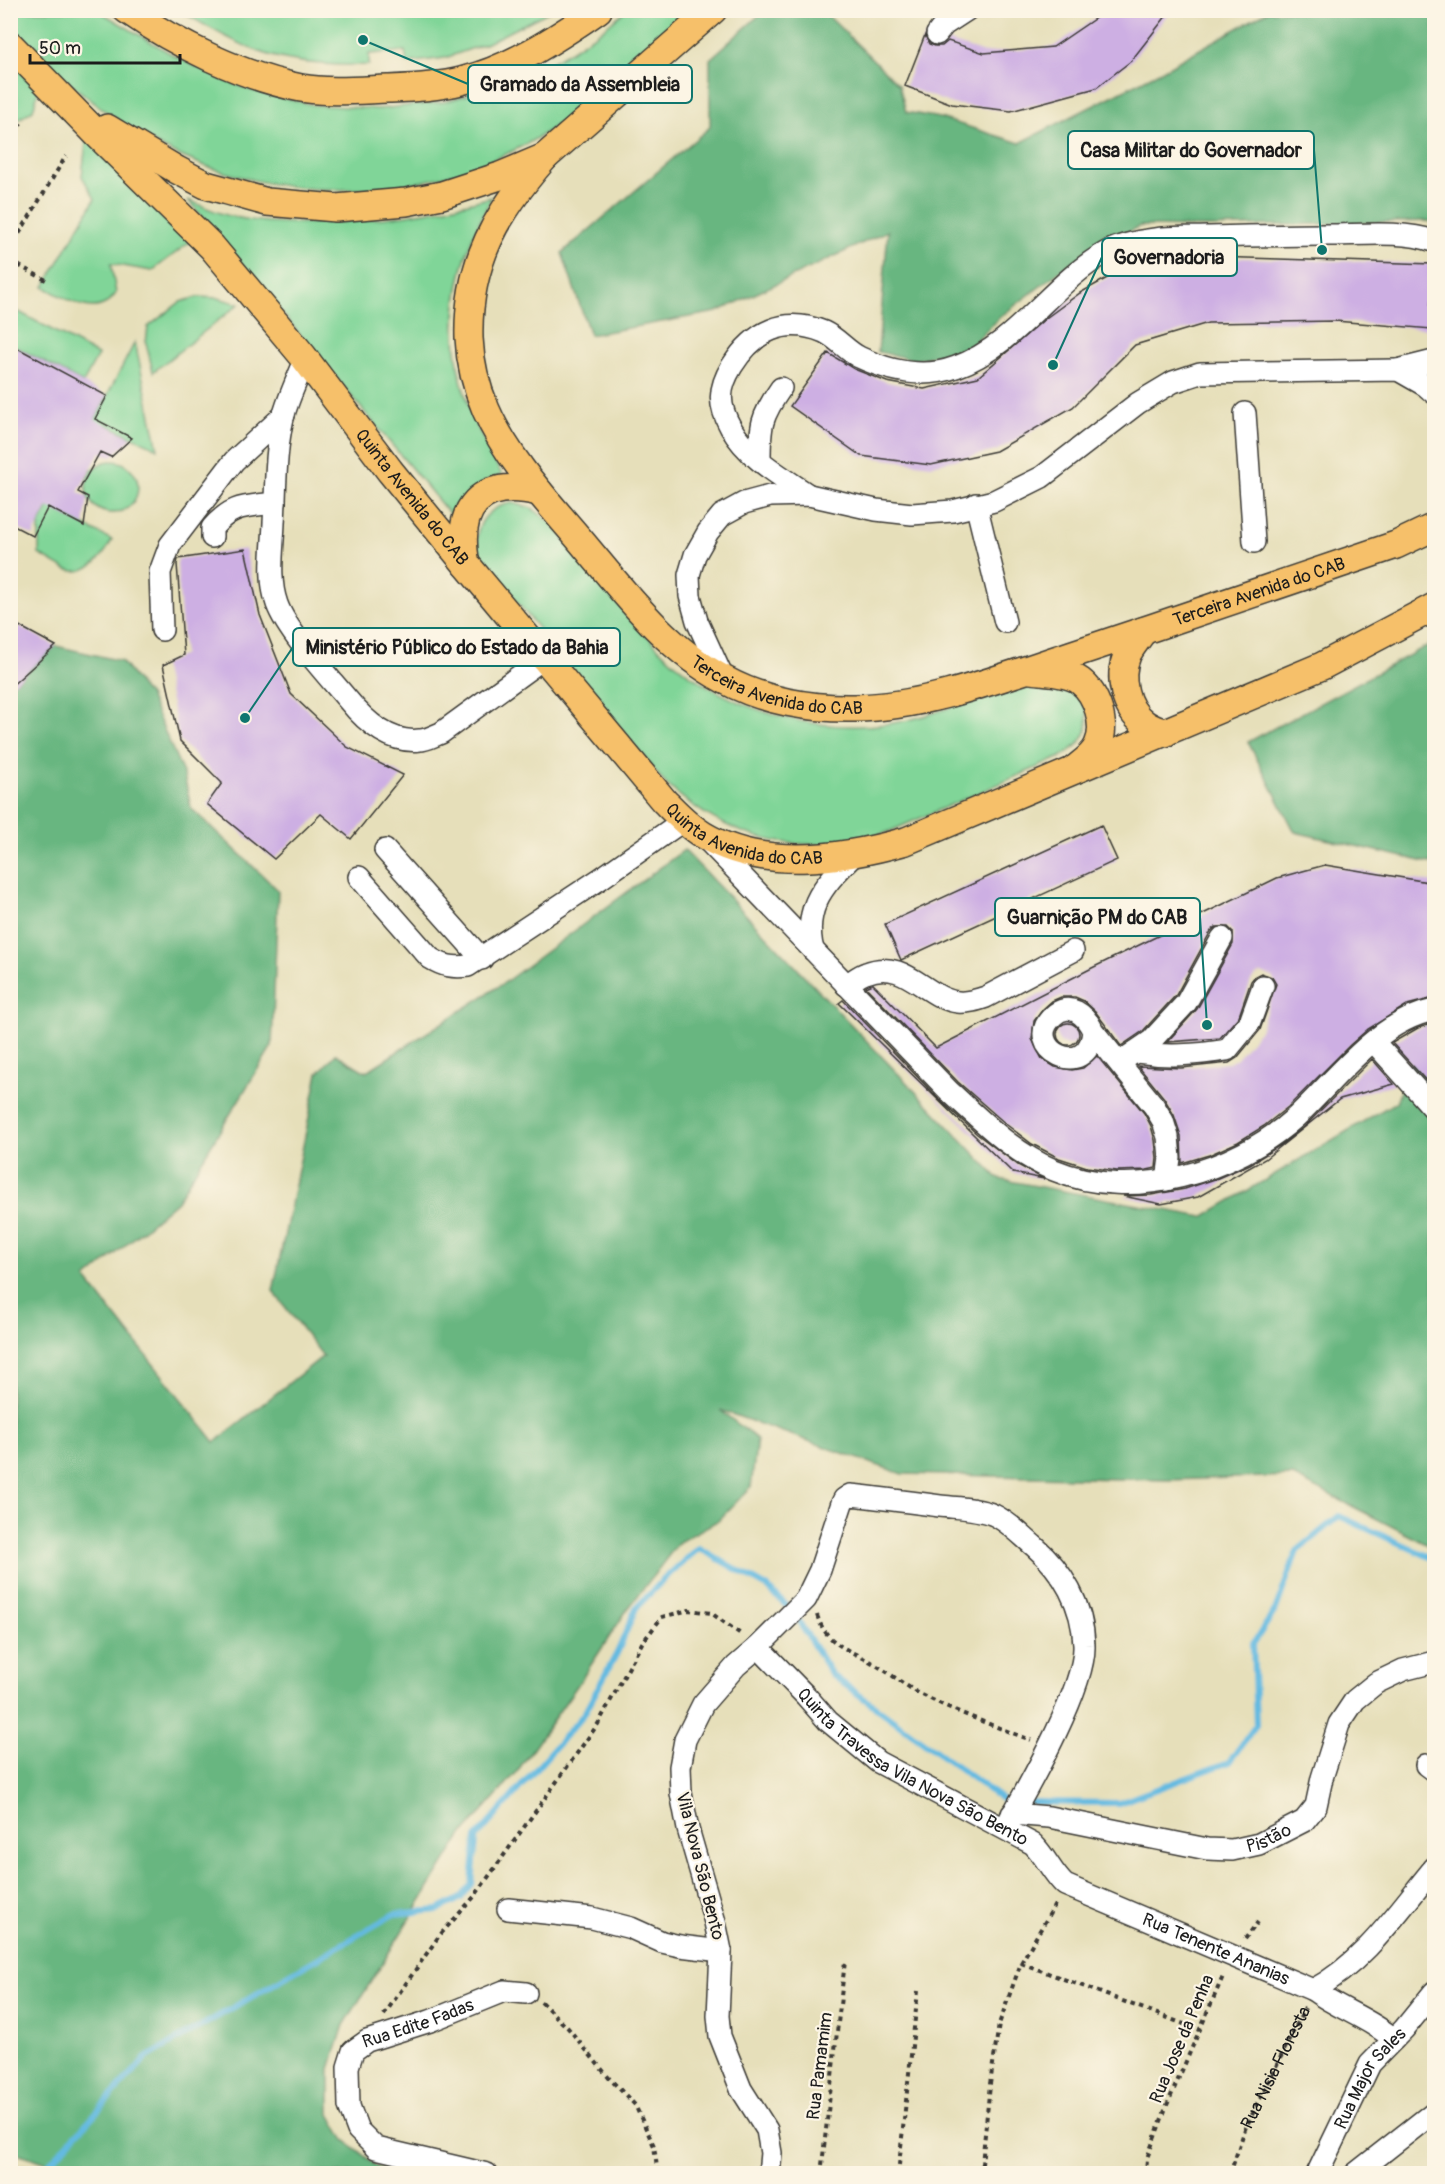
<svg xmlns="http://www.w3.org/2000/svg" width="1445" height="2184" viewBox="0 0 1445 2184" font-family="Pangolin,sans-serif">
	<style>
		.green { fill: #80d598; stroke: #4e785a; stroke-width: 1.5 }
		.forest { fill: #68b680; stroke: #42694e; stroke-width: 1.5 }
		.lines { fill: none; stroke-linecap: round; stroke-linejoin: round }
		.stream { stroke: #64bae1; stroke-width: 6 }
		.building { fill: #cdafe3 }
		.minor-casing { stroke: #3a3934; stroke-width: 24 }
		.major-casing { stroke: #3a3934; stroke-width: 30 }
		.path { stroke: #3a3934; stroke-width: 4; stroke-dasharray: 4.5 4.5; stroke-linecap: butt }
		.minor { stroke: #fff; stroke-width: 21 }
		.major { stroke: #f6c06b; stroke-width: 27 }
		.labels { text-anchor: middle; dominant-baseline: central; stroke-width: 4.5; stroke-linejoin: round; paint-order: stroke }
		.street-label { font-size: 18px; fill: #1c1c1c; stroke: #fcf5e5 }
		.leader { fill: none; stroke: #0f766e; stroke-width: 2 }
		.callout-dot { fill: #0f766e; stroke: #fcf5e5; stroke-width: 2 }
		.callout { fill: #fcf5e5; stroke: #0f766e; stroke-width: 2 }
		.callout-label { font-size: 20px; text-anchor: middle; font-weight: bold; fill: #1c1c1c }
	</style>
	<rect width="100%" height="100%" fill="#fcf5e5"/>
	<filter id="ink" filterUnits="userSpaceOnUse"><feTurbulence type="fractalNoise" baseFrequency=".0167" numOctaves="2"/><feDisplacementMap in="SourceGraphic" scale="12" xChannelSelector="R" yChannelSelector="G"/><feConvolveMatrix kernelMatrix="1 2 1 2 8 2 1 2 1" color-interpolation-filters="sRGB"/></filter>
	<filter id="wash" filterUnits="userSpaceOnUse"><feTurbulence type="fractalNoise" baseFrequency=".008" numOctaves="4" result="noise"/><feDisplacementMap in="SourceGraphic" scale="24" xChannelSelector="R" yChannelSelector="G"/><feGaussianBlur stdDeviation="1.35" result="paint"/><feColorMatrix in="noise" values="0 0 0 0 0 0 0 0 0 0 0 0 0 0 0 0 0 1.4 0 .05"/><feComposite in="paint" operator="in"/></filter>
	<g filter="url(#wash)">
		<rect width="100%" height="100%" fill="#e6dfba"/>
		<path class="green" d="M11 11H99L173 55 219 78 250 90 314 105 379 109 444 102 508 83 540 69 569 52 598 33 625 11H686C636 56 589 109 530 142 424 200 294 205 183 157 121 130 57 76 11 26Z
			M180 11 550 10V11L485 44 445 58 407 63 405 51 369 54V65C338 66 293 64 263 53 234 43 207 26 180 11Z
			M10 45 42 78 33 110 16 121 11 117Z
			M87 134 199 235 152 271 111 264 116 293C98 322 66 299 44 287L95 199 82 176Z
			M492 197C454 264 442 335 470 409 478 432 491 454 502 475 480 481 462 497 453 518L188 200C203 206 218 214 235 217 260 223 286 223 312 223 373 222 433 213 492 197Z
			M198 297 218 298 239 304 153 372 146 343 148 327 180 302Z
			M10 307 98 355 83 383 11 344Z
			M135 342 158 449 105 424 90 429Z
			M86 487a26 26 0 1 1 52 0a26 26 0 1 1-52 0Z
			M53 499 58 512 112 540C104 556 89 576 68 570 59 567 48 559 39 554V525Z
			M512 503 531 508 552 523C577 552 601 581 626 610 638 623 649 639 661 651 727 715 836 743 924 716 957 706 1034 675 1065 683 1084 688 1093 720 1084 736 1079 746 1069 751 1061 757L888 832C802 858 731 843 665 783L480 557C471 530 484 508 512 503Z"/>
		<path class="forest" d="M764 11H823L899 85 906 112 940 118 1020 143 1161 71 1268 11H1434V223L1428 221 1210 227 1140 226 1071 263 1000 317 970 347 916 360 878 352 888 231 717 312 590 335 562 253 710 127V59Z
			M1434 642V864L1295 832 1248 742Z
			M56 646 121 661 149 696 184 775 191 808 278 890 272 1046 177 1201 86 1279 215 1442 323 1356 273 1291 318 1073 336 1054 366 1072 504 983 684 850 999 1179 1203 1217 1396 1102 1434 1001V1548L1293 1476 1167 1480 902 1474 720 1410 757 1439 751 1487 719 1520 679 1542 627 1610 579 1683 516 1773 461 1836 344 2025 330 2069V2114L344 2139 380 2169 401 2173H67L56 2166 11 2151 10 687Z"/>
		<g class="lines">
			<path class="stream" d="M1026 1802 1119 1803 1229 1762 1256 1725 1253 1644 1276 1609 1297 1551 1339 1516 1434 1559
				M40 2174 146 2058 394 1914 438 1910 461 1898 472 1884 476 1838 584 1714 618 1651 636 1608 666 1577 699 1548 767 1587 793 1612 832 1675 1004 1801 1016 1802"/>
		</g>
		<g id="blocks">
			<path class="building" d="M1101 10H1171L1131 61 1096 88 1011 111 952 104 905 86 925 35 929 44 935 46H942L948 41 984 53 1053 47 1097 17Z
				M1149 255 1433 264 1430 311 1432 329 1335 321 1208 323 1135 345 1073 407 996 451 931 465 861 456 790 406 828 353 854 369 887 382 924 389 978 377 1046 318 1080 293Z
				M10 344 107 396 95 419 132 438 111 457 100 452 78 492 88 497 84 526 48 507 33 536 10 524Z
				M245 549 260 615 291 694 347 747 403 775 351 839 321 814 274 859 207 804 222 783 180 741 163 665 184 655 177 564 178 559Z
				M10 621 56 646 10 687Z
				M1101 825 1117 860 901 960 885 924Z
				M1325 865 1434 883V998L1407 1005 1368 1029 1350 1045 1288 1107 1264 1126 1238 1142 1209 1155 1182 1163 1181 1136 1174 1115 1164 1098 1138 1066 1181 1068 1229 1063 1237 1058 1260 1030 1276 984 1272 977 1261 973 1255 976 1251 981 1239 1016 1220 1038 1167 1042 1197 1009 1233 944V932L1228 927H1216L1211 931 1176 995 1143 1031 1121 1046 1095 1011 1084 1001 1075 997H1061L1052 1001 1043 1009 1034 1021 1032 1039 1042 1059 1055 1067 1072 1070 1083 1068 1097 1056 1144 1113 1151 1126 1155 1140 1157 1158 1156 1168 1147 1170 1117 1171 1087 1167 1059 1158 1032 1144 1007 1125 958 1082 866 987 873 984 936 1048 1092 968 1277 878Z
				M843 1000 940 1100 977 1134 1018 1165 1044 1179 1013 1173 839 1003Z
				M1434 1023V1086L1430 1085 1392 1043 1418 1028Z
				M1057 1034a11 11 0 1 1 22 0a11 11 0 1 1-22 0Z
				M1372 1059 1394 1084 1340 1099 1265 1159 1198 1197 1161 1204 1123 1196 1151 1195 1185 1189 1218 1178 1250 1164 1279 1146 1304 1127Z"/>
		</g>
	</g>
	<g filter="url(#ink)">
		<use href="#blocks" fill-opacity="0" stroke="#3a3934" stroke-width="1.5"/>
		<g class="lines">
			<g class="minor-casing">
				<g id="minor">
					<path d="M937 34 944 25 967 10"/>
					<path d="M306 358C298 378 288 398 283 418 275 452 276 488 274 523 273 549 268 579 277 604 287 632 328 676 348 700 365 721 390 744 420 740 427 740 435 735 441 733L544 658"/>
					<path d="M1398 370 1434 361"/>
					<path d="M1245 413 1254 542"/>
					<path d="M760 460C760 425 761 417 781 388"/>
					<path d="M809 495C781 476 748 458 731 428 718 405 718 389 732 366 754 331 784 316 824 332 837 338 847 351 859 357 889 371 924 379 956 367 1017 345 1050 284 1105 253 1119 245 1139 241 1155 239 1172 236 1190 238 1207 237 1247 236 1286 235 1326 235 1361 235 1401 230 1434 241"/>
					<path d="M976 504 1005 622"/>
					<path d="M212 537V528C233 504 245 507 275 503"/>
					<path d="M162 630 160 572 170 545 234 461 284 415"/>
					<path d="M724 680 697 621 690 596 689 575 695 555 708 532 722 515 744 503 770 496 809 495 876 510 912 514 953 511 994 501 1042 477 1138 403 1173 382 1200 373 1398 370 1426 386 1434 393"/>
					<path d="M708 841 949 1091C981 1120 1014 1154 1054 1170 1132 1203 1235 1172 1296 1117 1337 1079 1376 1022 1434 1010"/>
					<path d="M385 850 482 959"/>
					<path d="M359 877 430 958C443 966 453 968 468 966L600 879 684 820"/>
					<path d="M813 950C802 906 826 882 856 853"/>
					<path d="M846 985C853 981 859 975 866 973 905 957 926 999 958 1002 968 1003 977 1000 986 997L1073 951"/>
					<path d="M1093 1031C1088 1084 1020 1047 1053 1016 1069 1000 1086 1015 1093 1031L1154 1106 1163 1121 1168 1137 1170 1158 1167 1180"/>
					<path d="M1374 1042 1434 1109"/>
					<path d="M1135 1052C1167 1057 1195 1055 1227 1050L1250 1022 1263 986"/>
					<path d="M1129 1056 1151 1041 1186 1003 1222 938"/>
					<path id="s2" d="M758 1647 806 1696 828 1721 878 1762 1033 1844C1046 1857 1052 1873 1065 1885L1313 1990C1339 2009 1369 2018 1394 2039"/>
					<path d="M1426 1765 1434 1771"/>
					<path id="s3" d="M1012 1814 1049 1817 1207 1849 1232 1850 1259 1844 1304 1821 1316 1806 1322 1778 1339 1724 1355 1700 1376 1683 1403 1670 1434 1662"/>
					<path d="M508 1909 592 1918 631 1928 662 1942 680 1946 721 1951"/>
					<path d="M1313 1990C1365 1962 1398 1911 1434 1868"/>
					<path id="s4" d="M487 2174 376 2148 358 2130 349 2106 348 2067 353 2051 367 2041 430 2021 504 1991 526 1993"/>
					<path d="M769 2174 771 2153 767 2130 741 2089 720 2036 718 2016 721 1951 715 1922 688 1829 681 1793 680 1767 685 1740 703 1704 736 1666 758 1647 806 1599 820 1570 842 1503 844 1499 850 1495C880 1498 910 1502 940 1506 958 1508 978 1508 994 1515 1009 1522 1022 1536 1034 1546 1063 1571 1083 1605 1084 1645 1086 1687 1027 1789 1005 1828"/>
					<path id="s5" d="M1317 2174 1370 2064 1404 2029 1434 1992"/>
					<path d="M1355 2174 1434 2112"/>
				</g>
			</g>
			<g class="major-casing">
				<g id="major">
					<path d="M127 10C176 44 243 77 301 88 329 93 360 90 388 89 411 88 438 87 461 81 510 69 556 39 598 10"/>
					<path id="s6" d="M10 45 99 136 212 247 303 356 390 471 466 564 664 801C676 813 688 826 703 835 763 871 842 859 906 841L1322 666 1434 607"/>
					<path d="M107 128 177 170 206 185 267 202 336 208 406 202 442 195 500 176 545 157 713 10"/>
					<path id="s7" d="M545 157C497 212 467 263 469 338 470 362 476 387 486 410 507 458 546 500 580 540 623 591 665 648 725 680 763 701 811 709 855 708 927 707 1003 677 1070 655 1179 619 1288 582 1396 545L1434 527"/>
					<path d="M466 564C455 507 480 478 539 492"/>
					<path d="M1143 631C1138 639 1131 646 1127 655 1118 677 1124 708 1144 723 1150 728 1158 730 1165 733"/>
					<path d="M1031 670C1046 672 1068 672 1080 681 1097 694 1107 725 1098 745 1094 755 1085 761 1076 768"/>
				</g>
			</g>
			<g class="path">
				<path d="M10 133 17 121"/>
				<path d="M10 141 21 123"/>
				<path d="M10 249 66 156"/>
				<path d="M10 261 48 281"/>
				<path d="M817 1615C827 1646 849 1649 874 1664 890 1673 904 1685 920 1694 956 1712 994 1726 1031 1740"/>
				<path d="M1245 1939 1258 1922"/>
				<path d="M1021 1963 1200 2030"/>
				<path d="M541 2002 568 2028 609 2078 635 2105 654 2146 658 2174"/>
				<path d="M384 2015 439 1936 474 1897 598 1724 642 1643 662 1617 689 1610 711 1613 742 1635"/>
				<path d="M821 2174 845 1961"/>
				<path d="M898 2174 918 1991"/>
				<path d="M981 2174 990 2084 999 2024 1021 1963 1057 1901"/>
				<path d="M1146 2174 1147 2158 1167 2105 1224 1974"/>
				<path id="s1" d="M1230 2174 1245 2129 1305 2008"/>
			</g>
			<use href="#minor" class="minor"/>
			<use href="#major" class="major"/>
		</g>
	</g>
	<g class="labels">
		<g class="street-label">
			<text stroke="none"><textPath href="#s6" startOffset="606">Quinta Avenida do CAB</textPath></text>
			<text stroke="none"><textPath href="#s7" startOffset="1196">Terceira Avenida do CAB</textPath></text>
			<text stroke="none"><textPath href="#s7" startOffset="692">Terceira Avenida do CAB</textPath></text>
			<text stroke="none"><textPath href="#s6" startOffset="1092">Quinta Avenida do CAB</textPath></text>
			<text stroke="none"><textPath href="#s2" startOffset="198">Quinta Travessa Vila Nova São Bento</textPath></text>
			<text stroke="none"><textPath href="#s3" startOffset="262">Pistão</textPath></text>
			<text transform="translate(700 1866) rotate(76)">Vila Nova São Bento</text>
			<text stroke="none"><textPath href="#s2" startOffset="558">Rua Tenente Ananias</textPath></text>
			<text stroke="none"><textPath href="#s4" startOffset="292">Rua Edite Fadas</textPath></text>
			<text transform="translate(1182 2039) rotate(-67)">Rua Jose da Penha</text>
			<text transform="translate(820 2066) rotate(-83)">Rua Pamamim</text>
			<text stroke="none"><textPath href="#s1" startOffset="116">Rua Nisia Floresta</textPath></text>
			<text stroke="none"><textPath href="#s5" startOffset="110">Rua Major Sales</textPath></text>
		</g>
	</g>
	<path class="leader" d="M363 40L468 84M1322 250L1314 150M1053 365L1102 257M245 718L293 647M1207 1025L1200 917"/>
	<g class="callout-dot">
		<circle cx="363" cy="40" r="6"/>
		<circle cx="1322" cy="250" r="6"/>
		<circle cx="1053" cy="365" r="6"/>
		<circle cx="245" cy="718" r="6"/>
		<circle cx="1207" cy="1025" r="6"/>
	</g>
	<g class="callout">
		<rect x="468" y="65" width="224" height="38" rx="6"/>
		<rect x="1068" y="131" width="246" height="38" rx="6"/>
		<rect x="1102" y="238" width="135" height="38" rx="6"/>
		<rect x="293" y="628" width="327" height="38" rx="6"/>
		<rect x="995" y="898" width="205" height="38" rx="6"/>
	</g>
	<g class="callout-label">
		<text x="580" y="91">Gramado da Assembleia</text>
		<text x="1191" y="157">Casa Militar do Governador</text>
		<text x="1169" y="264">Governadoria</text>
		<text x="457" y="654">Ministério Público do Estado da Bahia</text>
		<text x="1097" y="924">Guarnição PM do CAB</text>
	</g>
	<rect width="1445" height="2184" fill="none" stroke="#fcf5e5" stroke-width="36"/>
	<path d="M30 54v9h150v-9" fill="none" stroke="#1c1c1c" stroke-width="3"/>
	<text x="39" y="54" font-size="18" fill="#1c1c1c" stroke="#fcf5e5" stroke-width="4.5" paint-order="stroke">50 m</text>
</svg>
